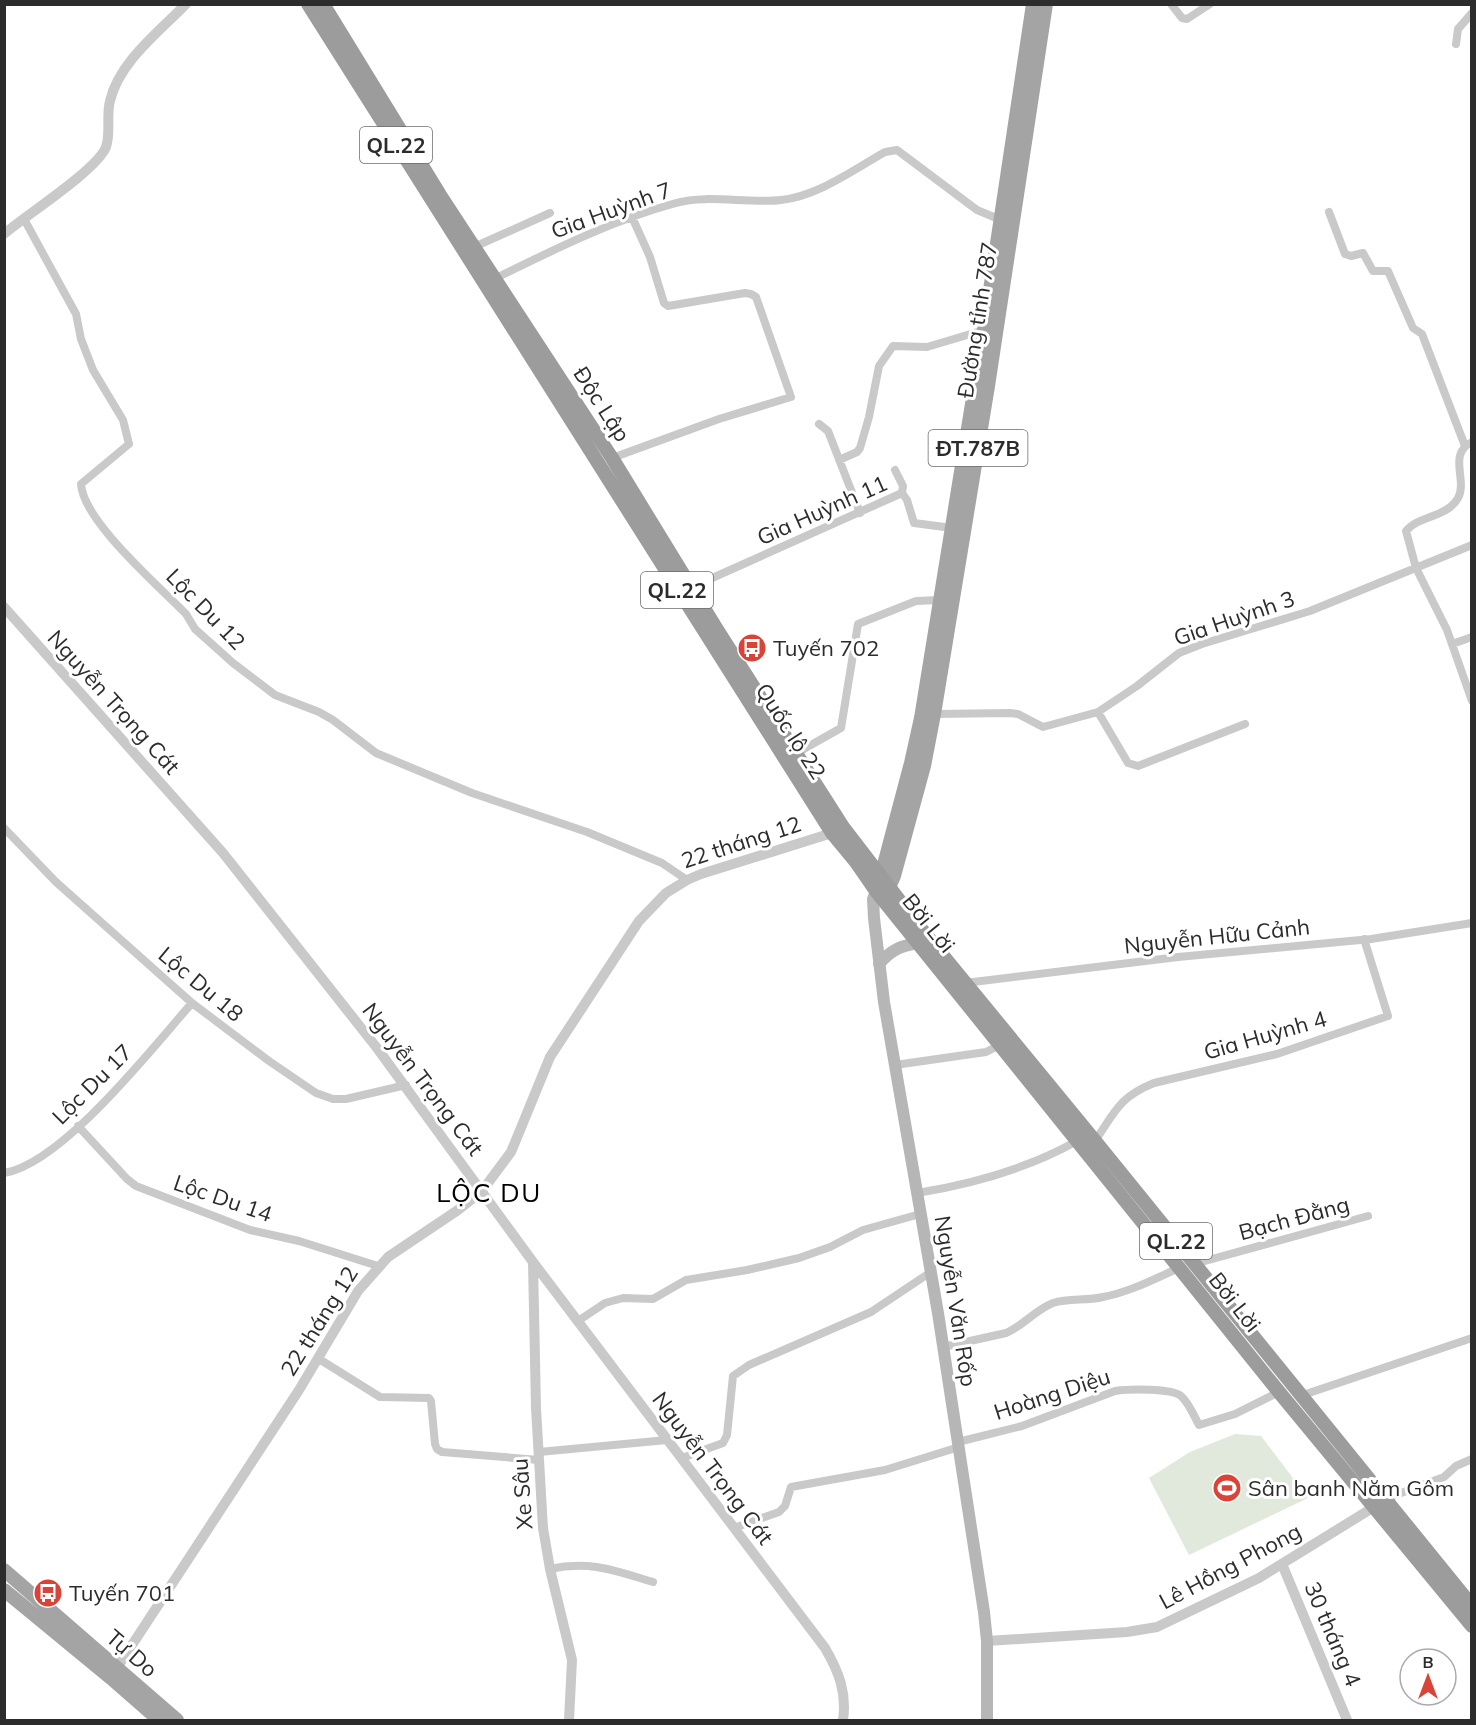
<svg xmlns="http://www.w3.org/2000/svg" width="1476" height="1725" viewBox="0 0 1476 1725" font-family="Mulish,sans-serif">
	<style>
		.green { fill: #e0e9db }
		.lines { fill: none; stroke-linecap: round; stroke-linejoin: round }
		.minor { stroke: #c9c9c9; stroke-width: 8 }
		.tertiary { stroke: #c9c9c9; stroke-width: 10 }
		.secondary { stroke: #b6b6b6; stroke-width: 12 }
		.primary { stroke: #a4a4a4; stroke-width: 14 }
		.trunk { stroke: #9c9c9c; stroke-width: 14 }
		.labels { text-anchor: middle; dominant-baseline: central; stroke-width: 6; stroke-linejoin: round; paint-order: stroke }
		.shield { fill: #fff; stroke: #6b6b6b; stroke-width: 1.5 }
		.shield-label { font-size: 21px; font-weight: bold; fill: #2c2c2c }
		.street-label { font-size: 22px; fill: #2c2c2c; stroke: #fff }
		.poi-label { font-size: 22px; fill: #2c2c2c; stroke: #fff; text-anchor: start }
		.quarter-label { font-size: 26px; letter-spacing: 1.5px; fill: #000; stroke: #fff }
	</style>
	<rect width="100%" height="100%" fill="#fff"/>
	<path class="green" d="M1235 1434 1261 1436 1308 1498 1189 1555 1149 1478 1190 1452Z"/>
	<g class="lines">
		<path class="minor" d="M1171 4 1182 18 1187 19 1210 4
			M1456 44 1458 29 1472 13
			M1329 212 1345 254 1351 256 1363 253 1373 271H1388L1413 328 1422 334 1465 446
			M24 219 76 314 81 339 93 370 123 420 129 444 81 484C83 521 159 586 186 614L195 629 233 663 275 695 319 712 333 720 376 753 472 793 587 832 662 863 687 880
			M474 247 550 213
			M494 279C553 250 613 220 676 203 707 194 749 204 781 200 818 196 853 170 885 152L897 150 977 210 1001 220
			M819 424 828 431 860 513
			M1472 442C1447 454 1468 480 1458 498 1447 518 1419 515 1406 531L1416 568 1447 630 1472 701
			M612 458 719 419 791 397 756 297 751 294 745 293 668 306 664 303 650 257 632 217
			M839 460 857 452 860 448 869 417 879 366 893 346 927 347 984 330
			M895 470 903 486 902 493
			M902 493 907 500 914 523 952 528
			M692 587 902 493
			M1452 644 1472 637
			M1098 712 1128 763 1138 766 1245 724
			M934 714 1010 713 1018 714 1043 727 1098 712 1137 686 1179 653 1202 644 1310 611 1472 545
			M795 754 841 728 858 624 916 601 940 600
			M4 828 56 882 192 1003 269 1061 316 1093 333 1099H346L406 1085
			M965 983 1178 957 1371 939 1472 923
			M895 1065 986 1052 1000 1045
			M78 1126 127 1179 136 1186 250 1230 299 1241 378 1266
			M1095 1141C1115 1112 1119 1097 1154 1083L1277 1054 1388 1016 1364 939
			M4 1173C63 1163 152 1048 192 1003
			M917 1193C972 1184 1029 1168 1077 1141
			M1194 1264 1368 1216
			M578 1321 605 1303 623 1298 653 1299 686 1280 747 1270 799 1258 830 1247 863 1230 920 1214
			M943 1347 1006 1333C1023 1326 1035 1310 1053 1303 1069 1298 1086 1301 1103 1297 1130 1292 1156 1278 1181 1267
			M319 1359 380 1397 429 1398 431 1401 435 1444 437 1449 442 1452 539 1460
			M1300 1396 1472 1338
			M958 1442 1022 1426 1115 1391C1128 1389 1172 1388 1181 1396 1189 1403 1194 1416 1199 1425L1235 1414 1279 1392
			M539 1452 667 1440
			M682 1458 723 1443 727 1435 733 1376 749 1365 871 1312 931 1272
			M1385 1499 1444 1477 1456 1466 1472 1459
			M734 1528 779 1512 785 1506 791 1487 885 1470 959 1447
			M550 1569C589 1560 616 1571 653 1582"/>
		<path class="tertiary" d="M4 234C26 215 97 170 106 147 111 133 106 115 110 101 119 62 159 32 186 4
			M4 607 223 853 377 1048 533 1262 825 1648C839 1672 847 1693 843 1720
			M533 1262 536 1408 543 1528 550 1569 572 1660 569 1720
			M1282 1564 1347 1720
			M987 1641 1127 1632 1157 1627 1259 1578 1374 1507
			M113 1674 299 1390 358 1291 388 1257 458 1210 482 1191 511 1152 550 1057 639 921 666 893 687 880 701 874 832 833"/>
		<path class="secondary" d="M876 891 873 899 874 918 884 1002 938 1313 984 1612 987 1641V1720
			M879 964C891 950 900 946 918 943"/>
		<path class="primary" d="M881 876 911 763 921 718 984 330 1033 4
			M889 887 894 876 924 766 934 714 988 386 1046 4
			M4 1570 177 1720
			M4 1590 111 1678 159 1720"/>
		<path class="trunk" d="M308 4 832 833 856 862 876 891 1279 1392 1472 1626
			M323 4 440 195 612 458 716 628 843 827 926 935 1095 1141 1472 1606"/>
	</g>
	<defs>
		<g id="bus-disc" transform="scale(1.5)"><circle r="9.5" fill="#d94439" stroke="#fff"/><path d="M-5-6H5V4H4V6H2V4H-2V6H-4V4H-5ZM-3.5-4V0h7V-4ZM-3.5 1.2v1.5H-2V1.2ZM2 1.2v1.5H3.5V1.2Z" fill="#fff"/></g>
		<g id="stadium-disc" transform="scale(1.5)"><circle r="9.5" fill="#d94439" stroke="#fff"/><path d="M0-5a6.5 5 0 1 0 0 10a6.5 5 0 1 0 0-10ZM-3.5-1.8h7v3.6h-7Z" fill="#fff"/></g>
	</defs>
	<g fill-rule="evenodd">
		<use href="#bus-disc" x="752" y="648"/>
		<use href="#stadium-disc" x="1227" y="1488"/>
		<use href="#bus-disc" x="48" y="1593"/>
	</g>
	<g class="labels">
		<g class="shield">
			<rect x="360" y="127" width="72" height="36" rx="4.5"/>
			<rect x="928.5" y="430" width="99" height="36" rx="4.5"/>
			<rect x="641" y="572" width="72" height="36" rx="4.5"/>
			<rect x="1140" y="1223" width="72" height="36" rx="4.5"/>
		</g>
		<g class="shield-label">
			<text x="396" y="145">QL.22</text>
			<text x="978" y="448">ĐT.787B</text>
			<text x="677" y="590">QL.22</text>
			<text x="1176" y="1241">QL.22</text>
		</g>
		<g class="street-label">
			<text transform="translate(611 210) rotate(-20)">Gia Huỳnh 7</text>
			<text transform="translate(977 320) rotate(-81)">Đường tỉnh 787</text>
			<text transform="translate(602 404) rotate(57)">Độc Lập</text>
			<text transform="translate(822 510) rotate(-24)">Gia Huỳnh 11</text>
			<text transform="translate(206 609) rotate(46)">Lộc Du 12</text>
			<text transform="translate(1234 618) rotate(-19)">Gia Huỳnh 3</text>
			<text transform="translate(114 702) rotate(48)">Nguyễn Trọng Cát</text>
			<text transform="translate(791 731) rotate(57)">Quốc lộ 22</text>
			<text transform="translate(741 842) rotate(-18)">22 tháng 12</text>
			<text transform="translate(929 923) rotate(51)">Bời Lời</text>
			<text transform="translate(1217 936) rotate(-6)">Nguyễn Hữu Cảnh</text>
			<text transform="translate(201 984) rotate(40)">Lộc Du 18</text>
			<text transform="translate(1265 1035) rotate(-16)">Gia Huỳnh 4</text>
			<text transform="translate(423 1079) rotate(53)">Nguyễn Trọng Cát</text>
			<text transform="translate(92 1084) rotate(-45)">Lộc Du 17</text>
			<text transform="translate(223 1198) rotate(19)">Lộc Du 14</text>
			<text transform="translate(1294 1218) rotate(-15)">Bạch Đằng</text>
			<text transform="translate(956 1301) rotate(81)">Nguyễn Văn Rốp</text>
			<text transform="translate(1235 1302) rotate(52)">Bời Lời</text>
			<text transform="translate(319 1321) rotate(-58)">22 tháng 12</text>
			<text transform="translate(1052 1394) rotate(-18)">Hoàng Diệu</text>
			<text transform="translate(713 1468) rotate(53)">Nguyễn Trọng Cát</text>
			<text transform="translate(522 1494) rotate(-94)">Xe Sâu</text>
			<text transform="translate(1230 1566) rotate(-28)">Lê Hồng Phong</text>
			<text transform="translate(1333 1634) rotate(67)">30 tháng 4</text>
			<text transform="translate(132 1653) rotate(41)">Tự Do</text>
		</g>
		<g class="poi-label">
			<text x="773" y="648">Tuyến 702</text>
			<text x="1248" y="1488">Sân banh Năm Gôm</text>
			<text x="69" y="1593">Tuyến 701</text>
		</g>
		<g class="quarter-label">
			<text x="489" y="1192">LỘC DU</text>
		</g>
	</g>
	<rect width="1476" height="1725" fill="none" stroke="#2c2c2c" stroke-width="12"/>
	<g transform="translate(1428 1677)"><circle r="28" fill="#ffffff" stroke="#ababab" stroke-width="1.5"/>
	<path d="M0-4.5L10 22L0 15L-10 22Z" fill="#d94439"/>
	<text y="-9" font-size="16" font-weight="bold" text-anchor="middle" fill="#2c2c2c">B</text>
	</g>
</svg>
